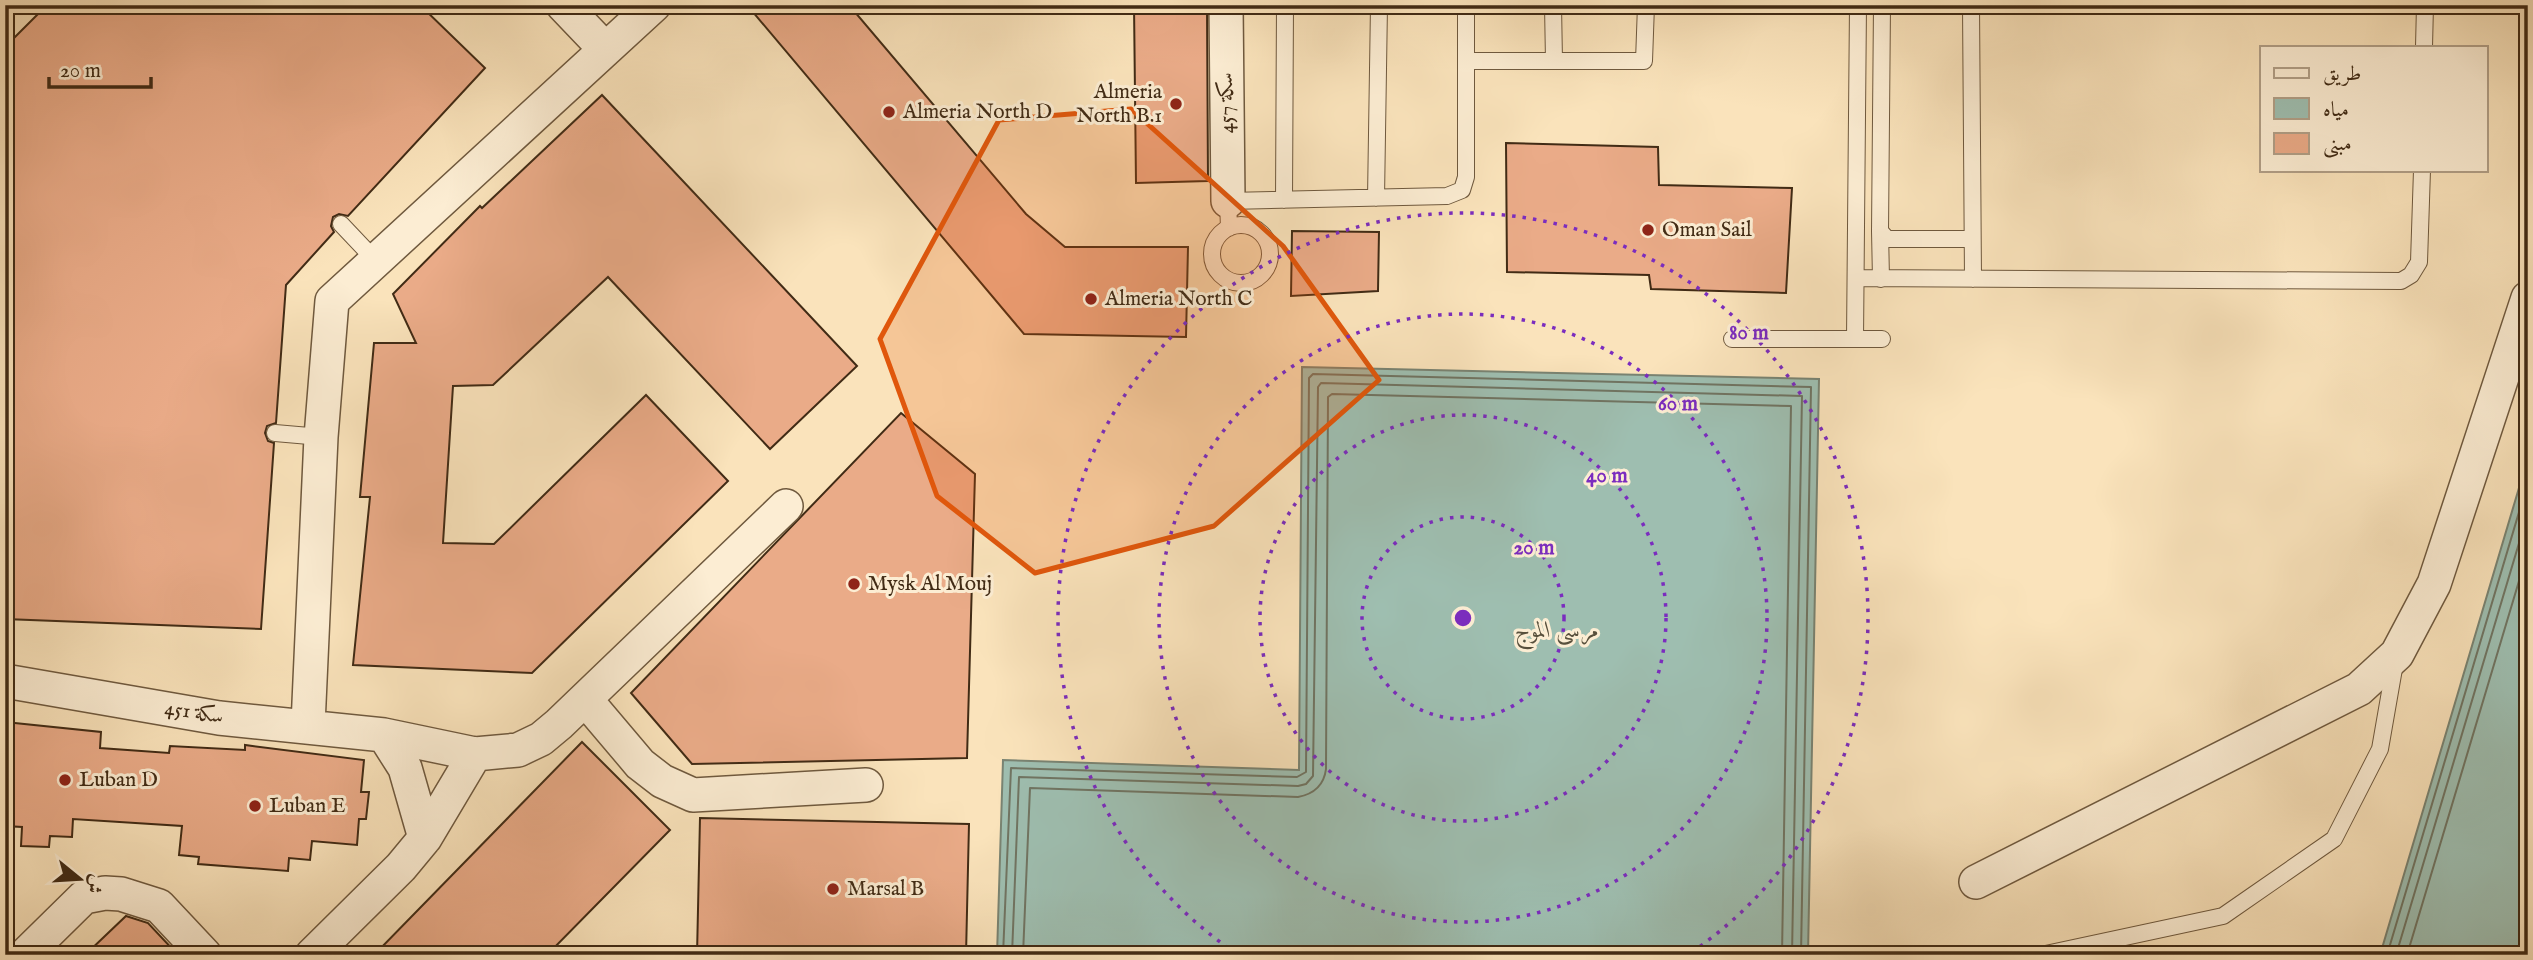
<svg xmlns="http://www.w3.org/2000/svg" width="2533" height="960" viewBox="0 0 2533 960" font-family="'IM FELL English',Amiri,serif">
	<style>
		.water { fill: #9ebeb0; stroke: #798372; stroke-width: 2 }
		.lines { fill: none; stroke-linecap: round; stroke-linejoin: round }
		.shore { stroke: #707462; stroke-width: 2 }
		.building { fill: #eaab88; stroke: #412b15; stroke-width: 2 }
		.service-casing { stroke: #6f593e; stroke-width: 18 }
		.minor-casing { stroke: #6f593e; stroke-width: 36 }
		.service { stroke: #fcedd3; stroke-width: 16 }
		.minor { stroke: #fcedd3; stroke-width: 33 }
		.marked { fill: #e0570c; fill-opacity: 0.2; stroke: #e0570c; stroke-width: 5; stroke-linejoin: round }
		.ring { fill: none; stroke: #7b2cbf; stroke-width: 3.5; stroke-dasharray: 3.5 7 }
		.poi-dot { fill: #8f2418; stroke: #fcedd3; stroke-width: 2.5 }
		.labels { text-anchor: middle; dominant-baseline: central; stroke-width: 6; stroke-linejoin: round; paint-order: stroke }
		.poi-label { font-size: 21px; fill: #412b15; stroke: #fcedd3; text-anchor: start }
		.street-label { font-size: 21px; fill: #412b15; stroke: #fcedd3 }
		.water-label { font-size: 23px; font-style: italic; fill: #58503c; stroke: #fcedd3 }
		.centre { fill: #7b2cbf; stroke: #fcedd3; stroke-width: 3.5 }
		.ring-label { font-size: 21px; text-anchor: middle; font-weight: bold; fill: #7b2cbf; stroke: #fcedd3; stroke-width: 6; stroke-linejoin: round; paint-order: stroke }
	</style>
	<rect width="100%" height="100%" fill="#fae3bb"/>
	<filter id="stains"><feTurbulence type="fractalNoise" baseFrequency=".00286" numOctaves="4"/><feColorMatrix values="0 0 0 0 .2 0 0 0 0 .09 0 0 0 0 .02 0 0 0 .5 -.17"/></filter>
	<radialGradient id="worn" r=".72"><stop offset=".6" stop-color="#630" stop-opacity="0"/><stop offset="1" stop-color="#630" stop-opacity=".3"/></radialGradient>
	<path class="water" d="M1302 367 1819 379 1808 955H997L1003 760 1299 770Z
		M2527 461 2528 955H2380Z"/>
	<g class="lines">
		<path class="shore" d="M1003 955 1011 768 1297 777 1306 772 1309 378 1313 374 1811 387 1801 955
			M1012 955 1019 777 1298 786 1306 784 1313 776 1318 387 1321 383 1802 396 1792 955
			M1023 955 1030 788 1298 797C1314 794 1324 785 1326 769L1328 397 1332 394 1791 406 1782 955
			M2387 955 2528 482
			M2396 955 2528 513
			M2407 955 2528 551"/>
	</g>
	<path class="building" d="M47 5H420L485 68 348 216 339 214 333 217 331 226 334 232 286 285 276 423 267 426 265 433 268 441 274 443 261 629 5 619V47Z
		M747 5H849L1026 214 1065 247H1188L1186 337 1024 334Z
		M1134 5H1207L1208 181 1136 183Z
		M602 95 857 366 770 449 608 277 493 385 453 386 443 543 494 544 646 395 728 481 532 673 353 665 370 497H360L374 343H416L393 294 480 206 482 208Z
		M1506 143 1658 147 1659 185 1792 188 1786 293 1651 289 1649 275 1507 272Z
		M1292 231 1379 232 1378 291 1291 296Z
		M901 413 975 474 967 758 692 764 631 693Z
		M5 722 101 732 100 748 169 753 170 746 245 750V745L364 760 361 792H369L366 819H359L357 845 312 841 310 860 289 858 288 871 198 864 199 857 179 855 182 826 73 819 72 837 50 836 49 847 21 846 22 827 5 826Z
		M582 742 670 830 547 955H374Z
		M700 818 969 824 966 955H697Z
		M126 916 148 923 178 955H85Z"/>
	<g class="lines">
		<g class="service-casing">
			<path id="service" d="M1553 5 1554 61
				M1882 5 1880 231 1887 239H1972
				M1971 5 1973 279
				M2424 47 2425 5
				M1466 61H1644L1646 5
				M1376 198 1379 5
				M1284 200 1285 5
				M341 224 376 261
				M1212 254a29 29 0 1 1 58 0a29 29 0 1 1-58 0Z
				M1229 228 1228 201 1447 196 1462 190 1466 177V5
				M1880 231 1881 279
				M1857 278 2401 281 2411 275 2419 262 2422 170
				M1732 339H1882
				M1855 339 1858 5
				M275 433 321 437
				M2041 955 2223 916 2334 839 2380 749 2395 663"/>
		</g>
		<g class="minor-casing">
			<path id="minor" d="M563 5 605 49
				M1226 5 1228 201
				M5 681 219 718 384 735 475 754 518 750 541 739 559 724 786 506
				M585 699 640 764 662 781 693 795 866 785
				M308 725 321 437 332 301 654 5
				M384 735 405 768 425 838
				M1976 882 2359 689 2397 654 2434 584 2528 298
				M25 955 84 897 105 893 121 894 159 906 205 955
				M312 955 401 867 425 838 475 754"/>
		</g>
		<use href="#service" class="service"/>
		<use href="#minor" class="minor"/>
	</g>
	<path class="marked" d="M1131 109 1283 246 1379 380 1214 526 1035 573 937 496 880 339 999 120Z"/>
	<g class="ring">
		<circle cx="1463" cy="618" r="101"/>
		<circle cx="1463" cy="618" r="203"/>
		<circle cx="1463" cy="618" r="304"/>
		<path d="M1237 954A405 405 0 1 1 1689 954"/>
	</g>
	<g class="poi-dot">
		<circle cx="1176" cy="104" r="7"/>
		<circle cx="889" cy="112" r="7"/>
		<circle cx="1648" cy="230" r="7"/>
		<circle cx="1091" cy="299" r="7"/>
		<circle cx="854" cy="584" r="7"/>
		<circle cx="65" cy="780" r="7"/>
		<circle cx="255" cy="806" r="7"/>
		<circle cx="833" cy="889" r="7"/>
	</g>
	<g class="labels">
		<g class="poi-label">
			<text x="1162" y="92" text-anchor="end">Almeria<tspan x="1162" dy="24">North B.1</tspan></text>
			<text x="903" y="112">Almeria North D</text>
			<text x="1662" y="230">Oman Sail</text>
			<text x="1105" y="299">Almeria North C</text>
			<text x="868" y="584">Mysk Al Mouj</text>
			<text x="79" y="780">Luban D</text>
			<text x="269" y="806">Luban E</text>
			<text x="847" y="889">Marsal B</text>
		</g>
		<g class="street-label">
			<text transform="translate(1227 103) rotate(-91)">سكة 457</text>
			<text transform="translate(194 713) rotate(9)">سكة 451</text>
		</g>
		<g class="water-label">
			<text x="1557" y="630">مرسى الموج</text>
		</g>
	</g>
	<circle cx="1463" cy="618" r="10" class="centre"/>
	<g class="ring-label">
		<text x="1749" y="339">80 m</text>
		<text x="1678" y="410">60 m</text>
		<text x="1607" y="482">40 m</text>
		<text x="1534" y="554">20 m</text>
	</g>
	<rect width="2533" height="960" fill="none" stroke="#fae3bb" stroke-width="28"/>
	<rect x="7" y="7" width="2519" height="946" fill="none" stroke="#412b15" stroke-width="3.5"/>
	<rect x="14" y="14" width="2505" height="932" fill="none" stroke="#412b15" stroke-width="2"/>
	<rect x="2260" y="46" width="228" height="126" fill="#fcedd3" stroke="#b19f87" stroke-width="2"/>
	<rect x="2274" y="68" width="35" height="10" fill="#fcedd3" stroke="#b19f87" stroke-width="2"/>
	<text x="2323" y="80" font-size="21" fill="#412b15">طريق</text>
	<rect x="2274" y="98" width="35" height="21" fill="#9ebeb0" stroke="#b19f87" stroke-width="2"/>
	<text x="2323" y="116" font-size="21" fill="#412b15">مياه</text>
	<rect x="2274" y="133" width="35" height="21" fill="#eaab88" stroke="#b19f87" stroke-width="2"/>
	<text x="2323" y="150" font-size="21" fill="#412b15">مبنى</text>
	<g transform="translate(80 879) rotate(108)" stroke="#fcedd3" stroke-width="5" paint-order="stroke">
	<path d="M0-5L12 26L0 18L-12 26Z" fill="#412b15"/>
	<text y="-10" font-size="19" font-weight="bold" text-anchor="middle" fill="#412b15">ش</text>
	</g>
	<path d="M49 77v10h102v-10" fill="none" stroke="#412b15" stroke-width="3.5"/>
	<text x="60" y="77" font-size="21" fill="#412b15" stroke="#fcedd3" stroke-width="5" paint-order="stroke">20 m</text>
	<rect width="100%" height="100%" filter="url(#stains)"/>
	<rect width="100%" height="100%" fill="url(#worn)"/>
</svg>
